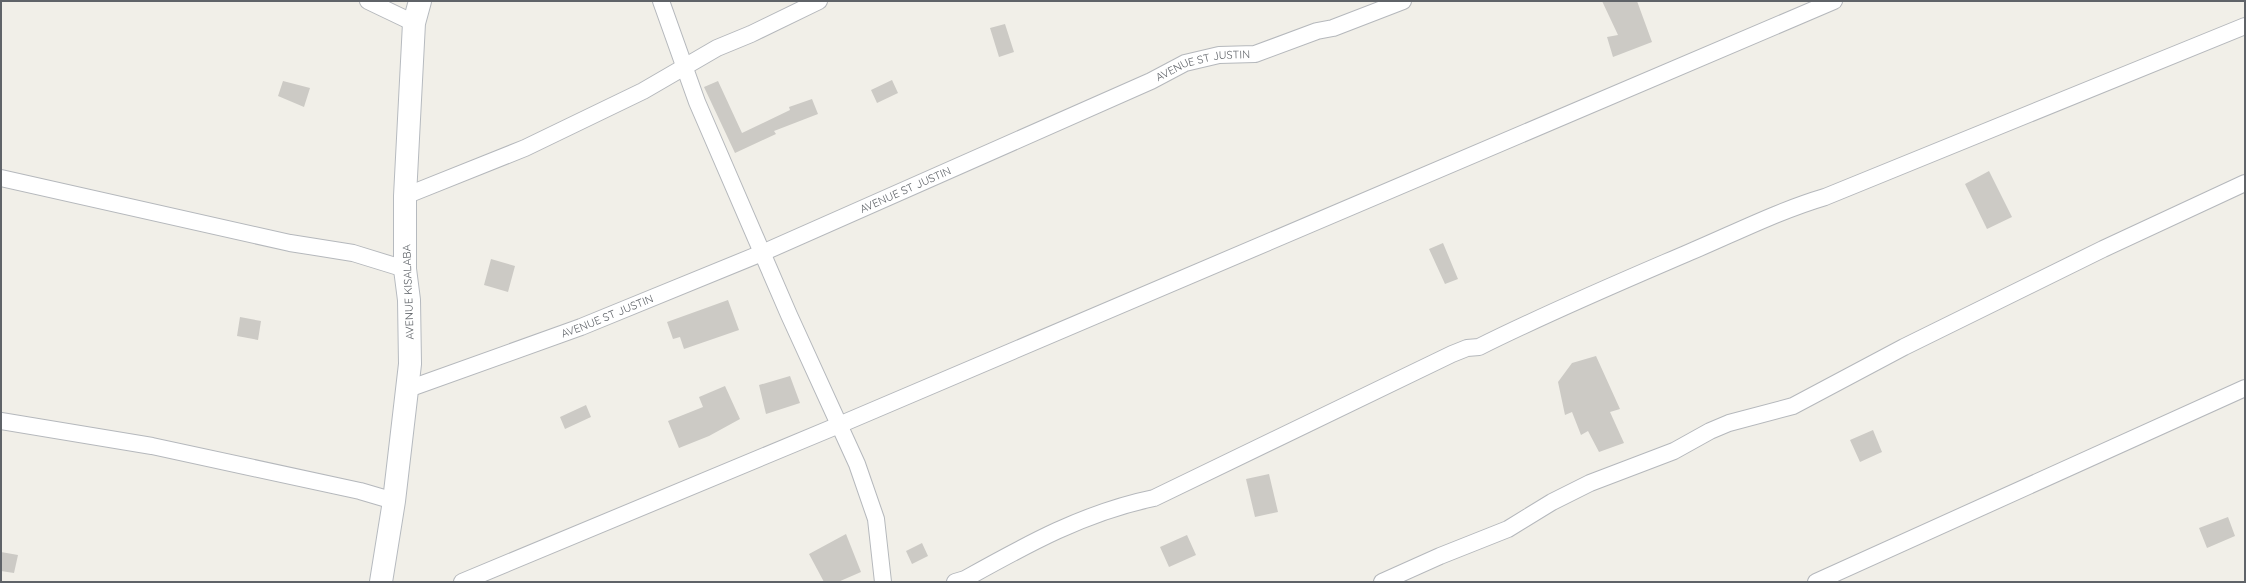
<svg xmlns="http://www.w3.org/2000/svg" width="2246" height="583" viewBox="0 0 2246 583" font-family="Quicksand,sans-serif">
	<style>
		.building { fill: #cccac5 }
		.lines { fill: none; stroke-linecap: round; stroke-linejoin: round }
		.street-casing { stroke: #b5b8bc; stroke-width: 18 }
		.secondary-casing { stroke: #b6babf; stroke-width: 24 }
		.street { stroke: #fff; stroke-width: 16 }
		.secondary { stroke: #fff; stroke-width: 22 }
		.labels { text-anchor: middle; dominant-baseline: central; stroke-width: 3.5; stroke-linejoin: round; paint-order: stroke }
		.street-label { font-size: 11px; fill: #5f6368; stroke: #fff }
	</style>
	<rect width="100%" height="100%" fill="#f1efe8"/>
	<path class="building" d="M1602 1H1637L1652 42 1613 57 1607 37 1618 35Z
		M1005 24 1014 52 999 57 990 28Z
		M892 80 898 93 877 103 871 90Z
		M283 81 310 88 304 107 278 96Z
		M718 81 742 133 790 110 789 107 812 99 818 114 774 131 776 134 735 153 704 87Z
		M1989 171 2012 217 1987 229 1965 184Z
		M1443 243 1458 279 1445 284 1429 249Z
		M491 259 515 266 508 292 484 285Z
		M728 300 739 330 684 349 680 337 673 339 667 322Z
		M240 317 261 321 258 340 237 336Z
		M1596 356 1620 409 1610 412 1624 443 1599 452 1588 431 1581 435 1572 412 1565 415 1558 382 1572 363Z
		M790 376 800 403 766 414 759 385Z
		M725 386 740 419 709 436 679 448 668 421 703 407 699 397Z
		M586 405 591 417 565 429 560 417Z
		M1873 430 1882 452 1860 462 1850 440Z
		M1269 474 1278 512 1255 517 1246 479Z
		M2228 517 2235 536 2207 548 2199 528Z
		M846 534 861 572 838 582H824L809 554Z
		M1187 535 1196 555 1169 567 1160 547Z
		M922 543 928 556 912 564 906 551Z
		M1 552 18 555 14 573 1 571Z"/>
	<g class="lines">
		<g class="street-casing">
			<g id="street">
				<path d="M368 1 414 23"/>
				<path d="M661 1 697 102 789 315 857 464 876 519 883 582"/>
				<path d="M1 178 290 243 353 253 405 269"/>
				<path d="M405 196 525 148 643 91 717 48 751 34 819 1"/>
				<path id="s1" d="M408 389 581 327 762 253 1151 81 1185 63 1219 55 1255 54 1317 31 1333 28 1403 1"/>
				<path d="M1 421 152 446 360 491 394 501"/>
				<path d="M462 582 839 425 1834 1"/>
				<path d="M955 582 965 579C1026 545 1085 512 1154 498L1452 354 1467 348 1479 347C1549 312 1618 283 1690 252 1735 233 1778 211 1825 197L2245 26"/>
				<path d="M1382 582 1440 556 1508 529 1552 502 1590 483 1674 451 1710 431 1729 423 1793 406 1904 347 2103 249 2245 183"/>
				<path d="M1816 582 2245 388"/>
			</g>
		</g>
		<g class="secondary-casing">
			<path id="secondary" d="M381 582 394 501 410 364 409 300 405 269V196L414 23 420 1"/>
		</g>
		<use href="#street" class="street"/>
		<use href="#secondary" class="secondary"/>
	</g>
	<g class="labels">
		<g class="street-label">
			<text stroke="none"><textPath href="#s1" startOffset="860">AVENUE ST JUSTIN</textPath></text>
			<text stroke="none"><textPath href="#s1" startOffset="536">AVENUE ST JUSTIN</textPath></text>
			<text transform="translate(408 292) rotate(-92)">AVENUE KISALABA</text>
			<text stroke="none"><textPath href="#s1" startOffset="212">AVENUE ST JUSTIN</textPath></text>
		</g>
	</g>
	<rect width="2246" height="583" fill="none" stroke="#5f6368" stroke-width="4"/>
</svg>
